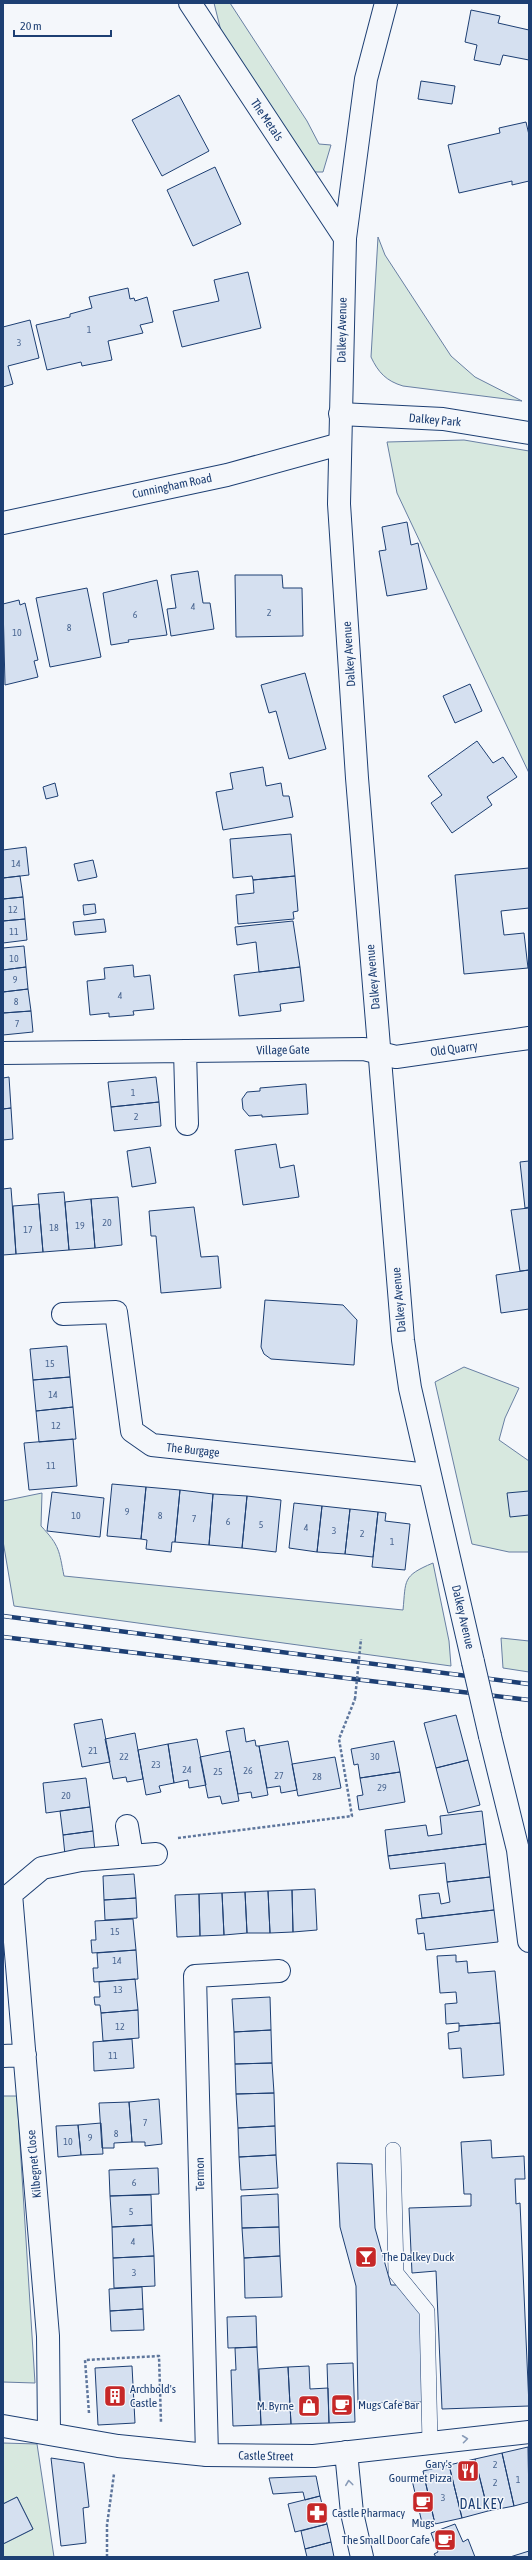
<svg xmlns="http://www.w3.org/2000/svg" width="532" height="2560" viewBox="0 0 532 2560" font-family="'Asap Condensed',sans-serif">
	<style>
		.green { fill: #d7e8df; stroke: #687fa3 }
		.building { fill: #d5e0f0; stroke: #1d3f73 }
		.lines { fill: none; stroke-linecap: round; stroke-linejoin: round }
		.lane-casing { stroke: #1d3f73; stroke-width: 16 }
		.street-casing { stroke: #1d3f73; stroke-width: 24 }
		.secondary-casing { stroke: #1d3f73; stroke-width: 24 }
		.path { stroke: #5e769c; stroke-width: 2.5; stroke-dasharray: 3 2; stroke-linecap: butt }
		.lane { stroke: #f4f7fb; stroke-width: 15 }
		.street { stroke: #f4f7fb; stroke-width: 22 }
		.secondary { stroke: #f4f7fb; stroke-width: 22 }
		.rail-casing { stroke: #1d3f73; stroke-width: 4.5 }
		.rail { stroke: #f4f7fb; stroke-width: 3; stroke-dasharray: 9; stroke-linecap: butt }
		.secondary-bridge-casing { stroke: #1d3f73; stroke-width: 24; stroke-linecap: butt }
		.path-bridge { stroke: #5e769c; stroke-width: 2.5; stroke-dasharray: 3 2; stroke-linecap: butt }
		.secondary-bridge { stroke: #f4f7fb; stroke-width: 22 }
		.oneway { stroke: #889bb7 }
		.labels { text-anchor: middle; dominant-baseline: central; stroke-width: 3; stroke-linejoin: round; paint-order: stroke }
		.number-label { font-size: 10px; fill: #4b6792 }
		.street-label { font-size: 12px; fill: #1d3f73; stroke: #f4f7fb }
		.poi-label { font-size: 12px; fill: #1d3f73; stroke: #f4f7fb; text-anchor: start }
		.quarter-label { font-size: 14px; letter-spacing: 1px; fill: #1d3f73; stroke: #f4f7fb }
	</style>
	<rect width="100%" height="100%" fill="#f4f7fb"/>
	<path class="green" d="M214 3H230L307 121 319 144 331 145 323 172H308L221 31Z
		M378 237 385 255 451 356 475 377 522 401 403 386C386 381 378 372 371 357Z
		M464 440 529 451V773L397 493 387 442Z
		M464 1367 519 1388 505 1418 499 1440 529 1461V1552H509L472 1544 435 1382Z
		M42 1493 41 1526C60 1546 59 1551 64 1576L403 1610C406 1580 402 1576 433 1563L449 1641 451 1666 14 1606 3 1541V1501Z
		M501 1638 529 1641V1672L503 1668Z
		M3 2096H17L35 2383 3 2382Z
		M3 2443 37 2444 54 2557H3V2544L33 2529 17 2497 3 2504Z"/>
	<path class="building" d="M471 10 500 16 498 23 529 30V60L503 55 500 65 474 60 477 45 465 42Z
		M421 81 455 86 452 104 418 99Z
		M179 95 209 151 162 176 132 120Z
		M526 122 529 135V181L512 185V181L459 193 448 145 500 133 499 128Z
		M215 167 241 224 193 246 167 190Z
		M248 272 261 328 182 347 173 311 219 301 214 280Z
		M128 288 130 299 134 298 135 301 147 297 153 322 140 325 143 333 108 341 112 360 82 366 81 362 47 370 36 325 70 317V314L92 308 89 297Z
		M30 320 39 358 8 366 13 384 3 387V327Z
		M407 522 411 545 418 543 427 589 387 596 379 551 386 550 382 527Z
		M198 571 203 603H210L214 629 171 636 167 609 176 608 171 575Z
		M235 575H282L283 588H302L303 636 236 637Z
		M157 580 167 635 128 640 129 642 111 645 103 593Z
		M87 588 101 657 50 667 36 598Z
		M19 600 20 605 25 603 38 660 34 661 38 677 5 685 3 604Z
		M305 673 326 749 289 759 276 711 269 713 261 685Z
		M470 684 482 711 455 723 443 696Z
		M477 741 493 763 503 757 517 777 487 797 492 805 452 833 431 803 442 795 428 776Z
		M263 767 266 786 281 783 283 796H289L293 817 223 830 216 792 233 789 230 773Z
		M55 783 58 796 46 799 43 787Z
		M291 834 295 876 253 880 252 876 233 878 230 839Z
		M26 847 29 875 3 878V850Z
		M93 860 97 877 78 881 74 864Z
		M529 868V908L501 911 504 935 524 933 528 968 464 974 455 875Z
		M20 876 23 897 3 899V878Z
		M295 876 298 911 293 912 294 919 238 924 236 895 254 893 253 880Z
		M23 897 25 919 3 921V899Z
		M95 904 96 913 84 915 83 905Z
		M25 919 27 940 3 943V921Z
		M104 919 106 932 75 935 73 922Z
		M293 921 300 967 259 972 256 942 237 945 235 927Z
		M24 946 26 967 3 970V948Z
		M133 965 134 977 150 975 154 1009 133 1011 134 1015 109 1017V1013L90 1015 87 981 105 979 104 968Z
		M26 967 28 989 3 992V970Z
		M300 967 304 1001 280 1004 281 1011 239 1016 234 975Z
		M28 989 31 1011 3 1013V992Z
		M31 1011 33 1032 3 1035V1013Z
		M9 1077 11 1108 3 1109V1078Z
		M156 1077 159 1102 111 1107 108 1082Z
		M306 1084 308 1114 262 1117V1115L249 1116 243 1109 242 1099 247 1092 260 1091V1088Z
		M159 1102 161 1126 114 1131 111 1107Z
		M11 1108 13 1139 3 1140V1109Z
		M276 1144 280 1168 294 1165 299 1197 243 1205 235 1150Z
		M150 1147 156 1183 132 1187 127 1151Z
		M529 1161V1207L525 1208 520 1162Z
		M11 1188 16 1254 3 1255V1189Z
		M64 1192 69 1250 43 1252 38 1194Z
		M118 1197 122 1245 95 1248 91 1199Z
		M91 1199 95 1248 69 1250 65 1202Z
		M39 1204 43 1252 16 1254 13 1206Z
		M194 1207 201 1257 218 1256 221 1288 161 1293 156 1236H151L149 1211Z
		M529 1208V1270L520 1271 511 1210Z
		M529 1270V1309L501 1313 496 1275Z
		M265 1300 343 1305 357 1320 354 1365 271 1359 264 1354 261 1347Z
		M67 1346 70 1377 33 1380 30 1349Z
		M70 1377 73 1407 36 1411 33 1380Z
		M73 1407 76 1439 39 1442 36 1411Z
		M73 1439 77 1486 29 1490 24 1443Z
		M112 1484 146 1487 141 1539 107 1536Z
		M146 1487 180 1490 175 1542H172L171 1552 146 1549 147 1540 141 1539Z
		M180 1490 213 1494 209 1545 175 1542Z
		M529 1491V1515L510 1517 507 1493Z
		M52 1492 104 1498 100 1537 47 1531Z
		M213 1494 247 1496 242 1548 209 1545Z
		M247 1496 281 1500 276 1552 242 1548Z
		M294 1503 322 1506 317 1552 289 1548Z
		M322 1506 350 1509 345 1554 317 1552Z
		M350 1509 378 1512 373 1557 345 1554Z
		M378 1512 386 1513 385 1521 410 1524 405 1570 372 1567Z
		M456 1715 468 1760 436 1768 424 1723Z
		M102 1719 110 1762 82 1767 74 1724Z
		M244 1728 246 1742 255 1740 256 1746H259L268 1795 252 1798 251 1792 238 1794 226 1731Z
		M135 1733 143 1779 127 1782 126 1777 113 1779 105 1739Z
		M197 1739 206 1785 189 1788 188 1780 174 1783 168 1744Z
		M288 1741 297 1790 281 1793 280 1786 267 1788 259 1746Z
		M394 1741 400 1772 360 1778 358 1764 354 1765 351 1749Z
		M168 1744 174 1783 159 1786 161 1792 146 1795 138 1750Z
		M230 1751 239 1801 222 1804 220 1796 208 1798 200 1757Z
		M335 1757 341 1788 298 1796 292 1764Z
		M468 1760 480 1805 448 1813 436 1768Z
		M400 1772 405 1802 359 1810 357 1796 363 1795 360 1778Z
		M86 1778 90 1807 46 1813 43 1783Z
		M90 1807 93 1831 63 1835 60 1811Z
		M482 1811 486 1844 388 1856 385 1830 426 1825 428 1836 442 1834 440 1816Z
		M93 1831 95 1852 65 1855 63 1835Z
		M486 1844 490 1877 447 1882 445 1863 390 1869 388 1856Z
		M134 1874 136 1898 104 1900 103 1876Z
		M490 1877 494 1910 422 1918 419 1895 439 1893 441 1904 450 1902 447 1882Z
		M315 1889 317 1930 293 1932 292 1890Z
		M292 1890 293 1932 270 1933 268 1891Z
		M268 1891 270 1933H247L245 1892Z
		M245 1892 247 1933 224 1935 222 1893Z
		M222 1893 224 1935 200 1936 199 1894Z
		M199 1894 200 1936 177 1937 175 1895Z
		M136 1898 137 1918 105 1920 104 1900Z
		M494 1910 498 1942 426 1950 424 1933 418 1934 416 1919Z
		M133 1919 136 1950 92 1953 91 1940H96L95 1921Z
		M136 1950 138 1979 94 1982 93 1968H98L97 1953Z
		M456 1955V1962L467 1961 468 1973 495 1971 500 2023 459 2026V2023L446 2024 445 2004 457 2003 456 1992 440 1993 437 1956Z
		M135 1979 138 2010 101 2013 100 2005H95L94 1997H100L99 1982Z
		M270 1997 271 2030 234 2032 232 1999Z
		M138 2010 139 2038 103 2041 101 2013Z
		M500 2023 504 2075 463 2078 461 2048 449 2049 448 2033 459 2031V2026Z
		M271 2030 272 2063 235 2064 234 2032Z
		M132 2039 134 2068 94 2071 93 2042Z
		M272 2063 274 2093 236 2094 235 2064Z
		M274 2093 275 2126 238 2128 236 2094Z
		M159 2099 162 2144 145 2146V2142H132L129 2102Z
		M129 2102 132 2142 114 2143V2148H102L99 2103Z
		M101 2123 103 2154 81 2155 78 2125Z
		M78 2125 81 2155 58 2157 56 2126Z
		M275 2126 276 2155 239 2157 238 2128Z
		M491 2140 492 2158 524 2156 525 2179H515L516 2204 520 2203 529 2406 442 2409 436 2271 412 2273 409 2208 471 2206V2194H464L461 2142Z
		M276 2155 278 2188 241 2190 239 2157Z
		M337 2163 372 2164 375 2228 391 2285H402L422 2309 423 2402 358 2403 356 2286 340 2227Z
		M158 2168 159 2194 110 2196 109 2170Z
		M278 2194 279 2227 242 2228 241 2196Z
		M151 2195 152 2225 112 2227 110 2196Z
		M152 2225 154 2256 113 2258 112 2227Z
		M279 2227 280 2256 244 2258 242 2228Z
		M154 2256 155 2286 114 2288 113 2258Z
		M280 2256 282 2297 245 2298 244 2258Z
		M142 2287 143 2309 110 2311 109 2289Z
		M143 2309 144 2330 111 2331 110 2311Z
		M256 2316 257 2347 228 2348 227 2317Z
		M257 2347 261 2425 233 2426 231 2370H236L235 2348Z
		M353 2363 355 2422 329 2423 327 2364Z
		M132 2366 135 2423 98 2425 95 2368Z
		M309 2366 310 2389 328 2388 329 2423 291 2424 288 2367Z
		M288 2367 291 2424 261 2425 259 2369Z
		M528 2447 529 2502 514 2506 502 2453Z
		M502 2453 514 2506 488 2511 475 2459Z
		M51 2458 84 2463 89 2507 83 2508 86 2543 61 2546Z
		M475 2459 488 2511 462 2518 449 2465Z
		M449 2465 462 2518 435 2524 423 2471Z
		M316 2476 320 2496 305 2500 303 2492 273 2494 269 2478Z
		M424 2476 435 2524 423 2527 412 2480Z
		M320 2496 327 2524 295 2532 288 2504Z
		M17 2497 33 2529 3 2544V2504Z
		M327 2524 331 2542 305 2549 301 2531Z
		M455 2524 463 2542 468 2539 475 2557H436L434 2554 438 2552 431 2533Z
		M331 2542 334 2557H307L305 2549Z
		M529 2551V2557H510Z"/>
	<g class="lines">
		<g class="lane-casing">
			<path id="lane" d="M393 2150 396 2273 427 2311 430 2443"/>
		</g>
		<g class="street-casing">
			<path id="street" d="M190 3 345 238
				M340 414 443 419 529 433
				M3 523 227 475 340 444
				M185 1051 187 1124
				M3 1053 364 1049 396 1057 529 1038
				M63 1314 116 1312 132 1431 152 1445 429 1475
				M127 1826 132 1856
				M3 2056 25 2055
				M49 2433 48 2336 11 1894 42 1868 81 1860 156 1854
				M207 2455 195 1976 279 1971"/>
		</g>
		<g class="secondary-casing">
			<path id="secondary" d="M386 3 366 79 345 238 339 504 357 778 403 1340 410 1388 473 1662
				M490 1736 518 1850 529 1941
				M3 2426 118 2446 207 2455 314 2456 529 2432
				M346 2452 352 2513 362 2557"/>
		</g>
		<path class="path" d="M178 1838 352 1816 339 1739 355 1699
			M89 2413 85 2360 159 2356 161 2422
			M107 2557V2525L114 2474"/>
		<use href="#lane" class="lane"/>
		<use href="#street" class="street"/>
		<use href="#secondary" class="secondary"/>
		<g class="rail-casing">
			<path id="rail" d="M3 1616 529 1684
				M3 1637 529 1700"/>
		</g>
		<use href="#rail" class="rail"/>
		<g class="secondary-bridge-casing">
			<path id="secondary-bridge" d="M473 1662 490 1736"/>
		</g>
		<path class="path-bridge" d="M355 1699 361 1639"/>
		<use href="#secondary-bridge" class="secondary-bridge"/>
	</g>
	<defs><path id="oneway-chevron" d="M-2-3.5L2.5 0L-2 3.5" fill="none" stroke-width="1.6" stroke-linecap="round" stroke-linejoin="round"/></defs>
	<g class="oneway">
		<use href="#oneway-chevron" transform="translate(465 2439) rotate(-7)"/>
		<use href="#oneway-chevron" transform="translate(349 2483) rotate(-97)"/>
	</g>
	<defs>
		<g id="bar-square" transform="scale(1.15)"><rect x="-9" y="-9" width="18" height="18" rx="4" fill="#c62828" stroke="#f4f7fb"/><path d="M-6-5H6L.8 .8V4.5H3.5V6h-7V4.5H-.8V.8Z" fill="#fff"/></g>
		<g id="building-square" transform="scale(1.15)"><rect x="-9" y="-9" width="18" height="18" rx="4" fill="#c62828" stroke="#f4f7fb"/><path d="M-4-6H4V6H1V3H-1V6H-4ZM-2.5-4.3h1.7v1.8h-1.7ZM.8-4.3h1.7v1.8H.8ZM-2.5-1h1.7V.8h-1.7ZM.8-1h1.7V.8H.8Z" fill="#fff"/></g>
		<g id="cafe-square" transform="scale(1.15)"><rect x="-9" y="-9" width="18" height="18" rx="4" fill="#c62828" stroke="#f4f7fb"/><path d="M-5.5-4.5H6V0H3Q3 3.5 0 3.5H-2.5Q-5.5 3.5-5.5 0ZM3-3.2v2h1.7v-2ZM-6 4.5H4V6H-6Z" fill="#fff"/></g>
		<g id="shop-square" transform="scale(1.15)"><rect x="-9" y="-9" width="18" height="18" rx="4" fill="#c62828" stroke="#f4f7fb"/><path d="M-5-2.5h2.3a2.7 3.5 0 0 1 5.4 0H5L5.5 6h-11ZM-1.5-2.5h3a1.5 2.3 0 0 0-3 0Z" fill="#fff"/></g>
		<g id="restaurant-square" transform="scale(1.15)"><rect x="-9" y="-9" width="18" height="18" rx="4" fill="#c62828" stroke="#f4f7fb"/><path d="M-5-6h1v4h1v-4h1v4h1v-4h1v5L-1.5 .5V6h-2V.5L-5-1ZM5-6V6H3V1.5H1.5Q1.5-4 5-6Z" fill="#fff"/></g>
		<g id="pharmacy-square" transform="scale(1.15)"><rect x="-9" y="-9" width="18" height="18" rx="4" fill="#c62828" stroke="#f4f7fb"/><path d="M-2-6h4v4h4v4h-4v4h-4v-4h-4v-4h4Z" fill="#fff"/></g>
	</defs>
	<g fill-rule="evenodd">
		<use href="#bar-square" x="366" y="2257"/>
		<use href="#building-square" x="115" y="2396"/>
		<use href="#cafe-square" x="342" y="2405"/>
		<use href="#shop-square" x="309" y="2406"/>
		<use href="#restaurant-square" x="468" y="2471"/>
		<use href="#cafe-square" x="423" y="2502"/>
		<use href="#pharmacy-square" x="317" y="2513"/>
		<use href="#cafe-square" x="445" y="2540"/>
	</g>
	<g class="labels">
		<g class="number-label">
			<text x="89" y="329">1</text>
			<text x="19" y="342">3</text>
			<text x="193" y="606">4</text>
			<text x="269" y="612">2</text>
			<text x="135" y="614">6</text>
			<text x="69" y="627">8</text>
			<text x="17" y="632">10</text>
			<text x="16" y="863">14</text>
			<text x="13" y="909">12</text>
			<text x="14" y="931">11</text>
			<text x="14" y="958">10</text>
			<text x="15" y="979">9</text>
			<text x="120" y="995">4</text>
			<text x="16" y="1001">8</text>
			<text x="17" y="1023">7</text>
			<text x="133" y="1092">1</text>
			<text x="136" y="1116">2</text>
			<text x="107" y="1222">20</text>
			<text x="80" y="1225">19</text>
			<text x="54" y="1227">18</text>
			<text x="28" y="1229">17</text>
			<text x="50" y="1363">15</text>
			<text x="53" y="1394">14</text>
			<text x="56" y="1425">12</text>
			<text x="51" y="1465">11</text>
			<text x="127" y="1511">9</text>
			<text x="76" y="1515">10</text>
			<text x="160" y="1515">8</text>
			<text x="194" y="1518">7</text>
			<text x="228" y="1521">6</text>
			<text x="261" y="1524">5</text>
			<text x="306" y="1527">4</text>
			<text x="334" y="1530">3</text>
			<text x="362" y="1533">2</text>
			<text x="392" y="1541">1</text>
			<text x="93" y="1750">21</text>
			<text x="124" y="1756">22</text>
			<text x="375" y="1756">30</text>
			<text x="156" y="1764">23</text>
			<text x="187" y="1769">24</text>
			<text x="248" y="1770">26</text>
			<text x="218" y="1771">25</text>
			<text x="279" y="1775">27</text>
			<text x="317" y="1776">28</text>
			<text x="382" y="1787">29</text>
			<text x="66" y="1795">20</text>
			<text x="115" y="1931">15</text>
			<text x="117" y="1960">14</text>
			<text x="118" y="1989">13</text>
			<text x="120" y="2026">12</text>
			<text x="113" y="2055">11</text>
			<text x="145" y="2122">7</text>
			<text x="116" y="2133">8</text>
			<text x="90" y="2137">9</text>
			<text x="68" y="2141">10</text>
			<text x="134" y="2182">6</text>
			<text x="131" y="2211">5</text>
			<text x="133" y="2241">4</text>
			<text x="134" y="2272">3</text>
			<text x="495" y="2464">2</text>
			<text x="518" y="2479">1</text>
			<text x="495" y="2482">2</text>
			<text x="443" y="2497">3</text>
		</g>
		<g class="street-label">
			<text transform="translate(267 120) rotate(56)">The Metals</text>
			<text transform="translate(342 330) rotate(-89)">Dalkey Avenue</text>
			<text transform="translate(435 420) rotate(5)">Dalkey Park</text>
			<text transform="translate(172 486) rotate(-12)">Cunningham Road</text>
			<text transform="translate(349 654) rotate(-94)">Dalkey Avenue</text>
			<text transform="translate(373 977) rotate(-95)">Dalkey Avenue</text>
			<text transform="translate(454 1049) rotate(-8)">Old Quarry</text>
			<text transform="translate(283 1050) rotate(-1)">Village Gate</text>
			<text transform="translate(399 1300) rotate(-95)">Dalkey Avenue</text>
			<text transform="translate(193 1450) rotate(6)">The Burgage</text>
			<text transform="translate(463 1617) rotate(77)">Dalkey Avenue</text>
			<text transform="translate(34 2164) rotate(-95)">Kilbegnet Close</text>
			<text transform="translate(200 2174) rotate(-91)">Termon</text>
			<text transform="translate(266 2456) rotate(1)">Castle Street</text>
		</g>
		<g class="poi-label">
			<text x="382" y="2257">The Dalkey Duck</text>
			<text x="130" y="2389">Archbold's<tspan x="130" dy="14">Castle</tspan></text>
			<text x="358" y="2405">Mugs Cafe Bar</text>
			<text x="294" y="2406" text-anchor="end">M. Byrne</text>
			<text x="452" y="2464" text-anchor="end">Gary's<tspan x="452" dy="14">Gourmet Pizza</tspan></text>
			<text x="332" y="2513">Castle Pharmacy</text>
			<text x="423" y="2523" text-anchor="middle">Mugs</text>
			<text x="430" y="2540" text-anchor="end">The Small Door Cafe</text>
		</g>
		<g class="quarter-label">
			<text x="482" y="2504">DALKEY</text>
		</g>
	</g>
	<rect width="532" height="2560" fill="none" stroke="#1d3f73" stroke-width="8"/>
	<path d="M14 30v6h97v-6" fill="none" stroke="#1d3f73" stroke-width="2"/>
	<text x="20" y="30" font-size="12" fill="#1d3f73" stroke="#f4f7fb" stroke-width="3" paint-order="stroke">20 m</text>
</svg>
